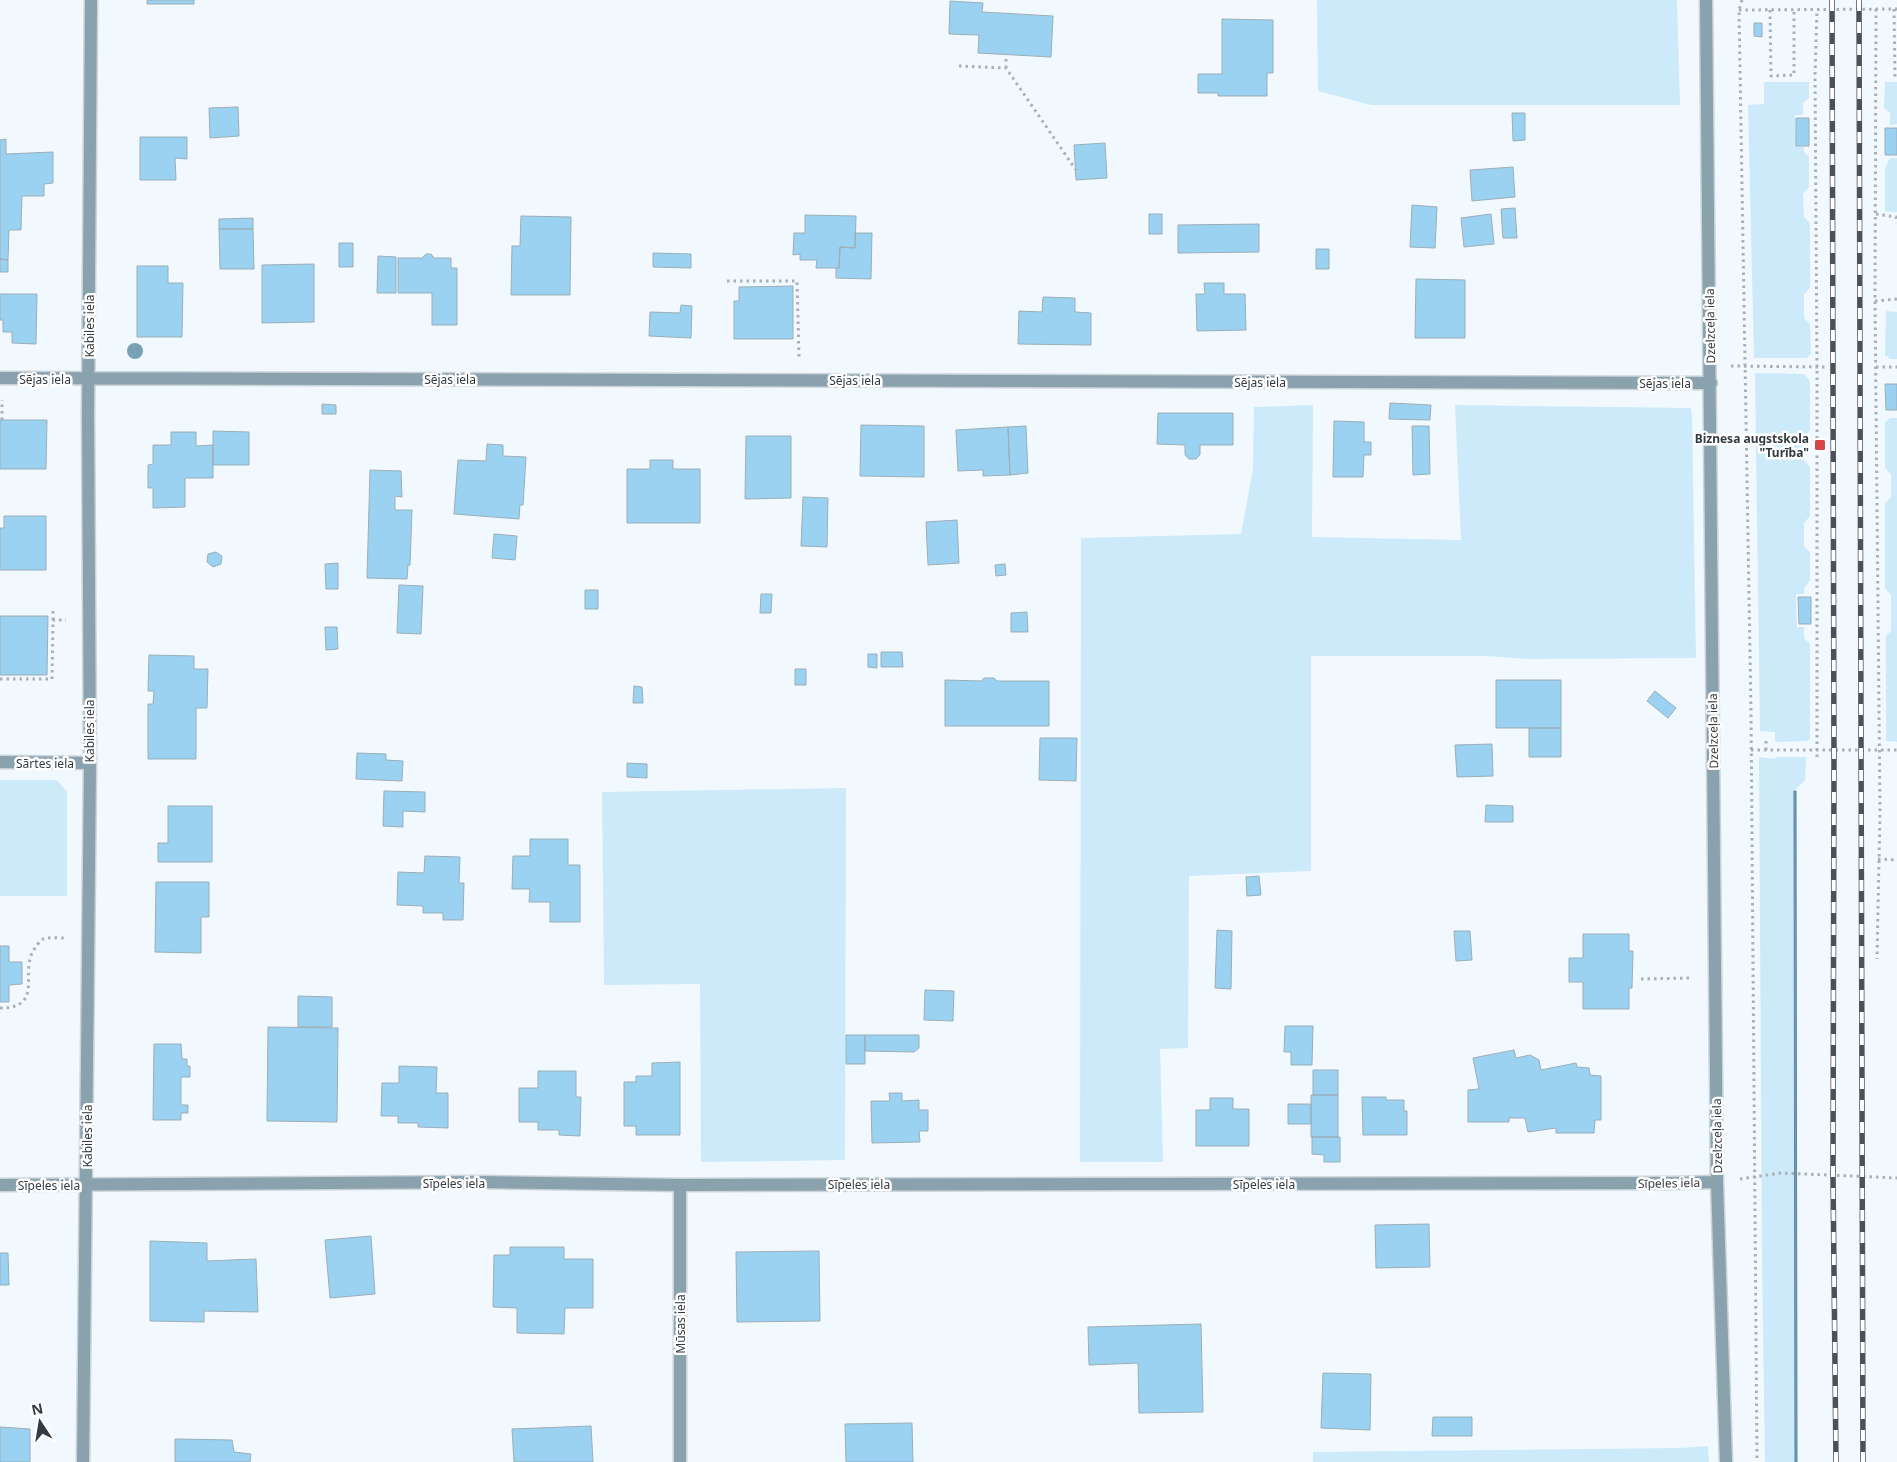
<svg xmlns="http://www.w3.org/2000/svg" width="1897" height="1462" viewBox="0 0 1897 1462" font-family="'Noto Sans',sans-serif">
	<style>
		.green { fill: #cdeafb }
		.water { fill: #6da3c0; stroke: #5c849a }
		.building { fill: #9bd2f1; stroke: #9baeb8 }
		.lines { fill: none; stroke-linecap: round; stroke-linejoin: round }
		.minor-casing { stroke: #cbd3d8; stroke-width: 15 }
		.path { stroke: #a9b0b5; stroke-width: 3; stroke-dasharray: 2.5 4; stroke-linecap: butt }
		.minor { stroke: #8aa1ae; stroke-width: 12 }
		.rail-casing { stroke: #4b5257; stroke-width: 5.5 }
		.rail { stroke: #fff; stroke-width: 4; stroke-dasharray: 11; stroke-linecap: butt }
		.tree { fill: #78a1b4 }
		.poi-dot { fill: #d5454a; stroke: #fff; stroke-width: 2 }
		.labels { text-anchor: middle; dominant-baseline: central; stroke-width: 5; stroke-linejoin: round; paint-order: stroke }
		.street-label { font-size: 12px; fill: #343b40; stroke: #fff }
		.poi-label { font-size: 12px; font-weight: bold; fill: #343b40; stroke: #fff; text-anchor: end }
	</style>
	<rect width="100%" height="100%" fill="#f1f9fe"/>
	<path class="green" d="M1317 0H1677L1680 105H1371L1318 91Z
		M1764 82H1809V98L1803 103V115H1795L1796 147H1804V152L1809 157V187L1803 194 1804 217 1810 223V288L1804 294V318L1810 324 1811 354 1807 358H1754L1748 105 1764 104Z
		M1885 82H1897V124L1890 125V113L1884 108Z
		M1890 158H1897V212L1885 211V168Z
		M1886 311 1897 312V359H1889L1888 356H1885Z
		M1755 373 1804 374 1810 381V430L1804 437V460L1810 467V516L1804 523V546L1810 552V580L1804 589V594H1796L1797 627H1804V638L1810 644V739L1807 741 1775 742V732L1760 731Z
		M1313 405 1312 537 1461 540 1455 405 1691 408 1692 416 1696 658 1527 659 1486 656H1311V871L1189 876 1188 1048 1160 1049 1163 1162H1080L1081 538 1241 534 1253 469 1254 407Z
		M1890 418H1897V742L1886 741V636L1891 631V595L1885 588V504L1891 497V474L1885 468V422Z
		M1759 757 1775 759 1777 757H1806L1805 780 1794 791 1795 1462H1765L1762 1262Z
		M0 780H57L67 792V896H0Z
		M846 788 845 1160 701 1162 700 984 604 985 602 792Z
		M1708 1446 1709 1462H1313V1452L1679 1448Z"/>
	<path class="water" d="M1794 791H1796L1797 1462H1795Z"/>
	<path class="building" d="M147 0H194V4H147Z
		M950 1 983 3 982 12 1053 16 1051 57 978 53 979 35 949 34Z
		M1222 19 1273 20V73H1267V96H1218V93H1198V74H1222Z
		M1754 23H1762V37L1754 36Z
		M238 107 239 136 210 138 209 108Z
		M1512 113H1525V140L1513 141Z
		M1796 118H1809V146H1796Z
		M1885 128H1897V155H1885Z
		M140 137H187V159L175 158 176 180H140Z
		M6 139V154L53 152V183L44 184V196H22L21 230H9L8 260 0 259V140Z
		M1105 143 1107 178 1076 180 1074 145Z
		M1513 167 1515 197 1472 201 1470 170Z
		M1412 205 1437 207 1435 248 1410 247Z
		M1515 208 1517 238H1503L1501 209Z
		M1149 214H1162V234H1149Z
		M1491 214 1494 244 1464 247 1461 218Z
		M805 215 856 216 855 248 840 247 839 268H816L817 260H800V254L793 255 794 233H805Z
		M521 216 571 217 570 295H511L512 246H520Z
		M253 218V229H219V219Z
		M1259 224V252L1178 253V225Z
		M219 229H253L254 269H220Z
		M855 233H872L871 279 836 278V268H839L840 247 855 248Z
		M339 243H353V267H339Z
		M1316 249H1329V269H1316Z
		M653 253 691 254V268L653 267Z
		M426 254H431L434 258H451V268H457V325H432V293H398V258H422Z
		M378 256 396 257V293H377Z
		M0 259 8 260V272H0Z
		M314 264V322L262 323V265Z
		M137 266H168V283H183L182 337H137Z
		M1416 279 1465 280V338H1415Z
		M1204 283H1224V294H1245L1246 330 1197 331 1196 294H1205Z
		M793 286V339H734V301H739V287Z
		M0 294H37L36 344 12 343V332H3V320H0Z
		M1043 297 1075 298V312L1091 313V345L1018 344 1019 311 1042 312Z
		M681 305 692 306 691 338 649 336 650 312 680 313Z
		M1885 384H1897V410H1886Z
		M1390 403 1431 405 1430 420 1389 419Z
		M322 404 336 405V414H322Z
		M1158 413H1233V445H1200V455L1196 459H1189L1185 455V445L1157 444Z
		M0 420H47L46 469H0Z
		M1334 421 1364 422V442H1371V455H1364L1363 477H1333Z
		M861 425 924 426V477L860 476Z
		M1026 426 1028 473 1010 475 1008 427Z
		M1412 426H1429L1430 474 1413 475Z
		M1008 427 1010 475 983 476V470L958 471 956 430Z
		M213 431 249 432V465H213Z
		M171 432H196V446L213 445V478H185V507L153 508V488H148V465L153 464V445H171Z
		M746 436H791V498L745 499Z
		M487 444 503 445V456L526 457 523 505H520L519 519 454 514 458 460 486 461Z
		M650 460H673V469H700V523H627V469H650Z
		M370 470 401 471 402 497 395 496V510H412L410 565H408L407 579 367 578Z
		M803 497 828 498 827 547 801 546Z
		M4 516H46V570H0V528H4Z
		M957 520 959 563 928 565 926 522Z
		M494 534 517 536 515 560 492 558Z
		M216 552 222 556 221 564 213 567 207 562 208 554Z
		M338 563V589H326L325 564Z
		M1005 564 1006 575 996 576 995 565Z
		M399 585 423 586 421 634 397 633Z
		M585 590H598V609H585Z
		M761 594H772L771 613H760Z
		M1798 597H1811V624H1799Z
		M1027 612 1028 632H1011V613Z
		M0 616H48L47 675H0Z
		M325 627H337L338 649 326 650Z
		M881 652H902L903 667H881Z
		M868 654H877V668L868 667Z
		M149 655 194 656V669H208L207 708H196V759H148V704H153L154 691H148Z
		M795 669H806V685H795Z
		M984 678H994L997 681H1049V726H945V680L981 681Z
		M1496 680H1561V728H1496Z
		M634 686 642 687 643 703H633Z
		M1655 691 1676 708 1668 718 1647 701Z
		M1529 728H1561V757H1529Z
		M1040 738H1077L1076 781 1039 780Z
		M1492 744 1493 776 1457 777 1455 745Z
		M357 753 386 754V760L403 761 402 781 356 779Z
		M627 763 647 764V778L627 777Z
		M384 791 425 792V812L403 811V827L383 826Z
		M1486 805 1513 806V822H1485Z
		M168 806H212V862H158V843H168Z
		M530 839H568V865H580V922H550V902H529L530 889H512L513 856H530Z
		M425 856 460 857 459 883H464L463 920H443V913H423V906L397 905 398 872 424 873Z
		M1259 876 1261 895 1247 896 1246 877Z
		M156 882H209V917H201V953L155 952Z
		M1217 930 1232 931 1231 989 1215 988Z
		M1454 931H1470L1472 960 1456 961Z
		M1583 934H1629V951H1633L1632 988H1629V1009H1583V982H1569V958H1583Z
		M0 946H9V962H22V984L9 985V1002H0Z
		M925 990 954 991 953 1021 924 1020Z
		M298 996 332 997V1027H298Z
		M1285 1026H1313L1312 1065H1291V1052H1284Z
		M268 1027 338 1028 337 1122 267 1121Z
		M846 1035H865V1064H846Z
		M865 1035H919V1048L914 1052 865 1051Z
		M154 1044H181L182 1059H187V1066H190V1077H181V1105H188V1113H181V1120H153Z
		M1514 1050 1516 1058 1530 1055 1539 1060 1541 1070 1576 1063 1577 1067 1589 1068 1590 1075 1601 1076V1120H1595L1594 1133H1556V1128L1528 1132 1525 1118H1509V1122H1468V1090L1479 1089 1473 1058Z
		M680 1062V1135H636V1126H624V1082H636V1076H652V1063Z
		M399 1066 437 1067 436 1093H448V1128L418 1127V1123H398V1116H381L382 1083H399Z
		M1313 1070H1338V1095H1313Z
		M538 1071H576V1097H581L580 1136 559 1135V1130H538V1122H519V1088H538Z
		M889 1093H902V1101L919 1100V1110H928V1131H919L920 1142 872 1143 871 1101H890Z
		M1311 1095H1338V1137H1311Z
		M1362 1097H1386V1100H1404V1111H1407V1135H1363Z
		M1210 1098H1233V1109H1249V1146H1196V1110H1210Z
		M1288 1104H1311V1124H1288Z
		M1312 1137H1340V1162H1324V1155L1312 1154Z
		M1429 1224 1430 1267 1376 1268 1375 1225Z
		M371 1236 375 1294 330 1298 325 1240Z
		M150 1241 207 1243V1261L256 1259 258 1312 204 1311V1322L150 1321Z
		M510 1247H564V1259H593V1308H565L564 1334 517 1333V1308L493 1307 494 1255H510Z
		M819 1251 820 1321 737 1322 736 1252Z
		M0 1253H8L9 1285H0Z
		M1201 1324 1203 1412 1139 1413 1138 1363 1089 1365 1088 1327Z
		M1323 1373 1371 1374 1370 1430 1321 1428Z
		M1433 1417H1472V1436H1432Z
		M912 1423 913 1462H846L845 1424Z
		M591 1426 593 1462H514L512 1429Z
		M0 1427 30 1429V1462H0Z
		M175 1439 232 1440 234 1452 251 1454 250 1462H175Z"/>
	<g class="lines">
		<g class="minor-casing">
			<path id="minor" d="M1706 0 1717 1182 1726 1462
				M0 378 1711 383
				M0 762 90 763
				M0 1185 481 1182 680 1185 1674 1183 1717 1182
				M680 1185V1462
				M83 1462 90 763 88 414 91 0"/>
		</g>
		<path class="path" d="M1742 0 1739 10 1751 712 1757 1462
			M1876 9 1875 301 1880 812 1877 959
			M1894 9 1895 77H1897
			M1739 10 1897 9
			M1770 10 1771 76 1794 75V10
			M959 66 1006 68 1076 170
			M1006 68V55
			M1876 214 1896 217 1897 223
			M727 281H797L799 357
			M1875 301 1897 299
			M1731 366 1827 367
			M1876 367H1897
			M2 420V400
			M53 620V607
			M0 679H52L53 620H66
			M1751 750H1897
			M1766 750V737
			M1817 757V367L1815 75 1817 10
			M1878 859 1897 860
			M1641 979 1692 978
			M0 1008C46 1008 18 970 35 948 37 945 40 941 43 939 49 937 59 938 66 938
			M1740 1179 1781 1173 1897 1178"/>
		<use href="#minor" class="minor"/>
		<g class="rail-casing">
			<path id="rail" d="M1832 0 1834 759 1833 1176 1836 1462
				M1859 0 1863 1462"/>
		</g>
		<use href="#rail" class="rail"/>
	</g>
	<circle class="tree" cx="135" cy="351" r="8"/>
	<rect class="poi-dot" x="1814" y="439" width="12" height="12" rx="2.5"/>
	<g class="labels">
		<g class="street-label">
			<text transform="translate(89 326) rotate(-90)">Kabiles iela</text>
			<text transform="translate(1710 326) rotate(-91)">Dzelzceļa iela</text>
			<text x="45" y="379">Sējas iela</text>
			<text x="450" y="379">Sējas iela</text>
			<text x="855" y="380">Sējas iela</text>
			<text x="1260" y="382">Sējas iela</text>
			<text x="1665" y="383">Sējas iela</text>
			<text transform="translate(89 731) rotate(-90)">Kabiles iela</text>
			<text transform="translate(1713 731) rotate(-91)">Dzelzceļa iela</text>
			<text x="45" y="763">Sārtes iela</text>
			<text transform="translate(87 1136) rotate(-90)">Kabiles iela</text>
			<text transform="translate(1717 1136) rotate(-91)">Dzelzceļa iela</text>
			<text x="454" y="1183">Sīpeles iela</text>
			<text transform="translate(1669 1183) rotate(-1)">Sīpeles iela</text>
			<text x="859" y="1184">Sīpeles iela</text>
			<text x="1264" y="1184">Sīpeles iela</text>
			<text x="49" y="1185">Sīpeles iela</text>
			<text transform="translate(680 1324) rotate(-90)">Mūsas iela</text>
		</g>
		<g class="poi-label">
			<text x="1809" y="438">Biznesa augstskola<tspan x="1809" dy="14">"Turība"</tspan></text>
		</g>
	</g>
	<g transform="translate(40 1422) rotate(348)" stroke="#ffffff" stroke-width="4" paint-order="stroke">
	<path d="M0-4L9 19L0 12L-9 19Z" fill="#343b40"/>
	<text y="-8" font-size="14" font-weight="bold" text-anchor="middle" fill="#343b40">N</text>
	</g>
</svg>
